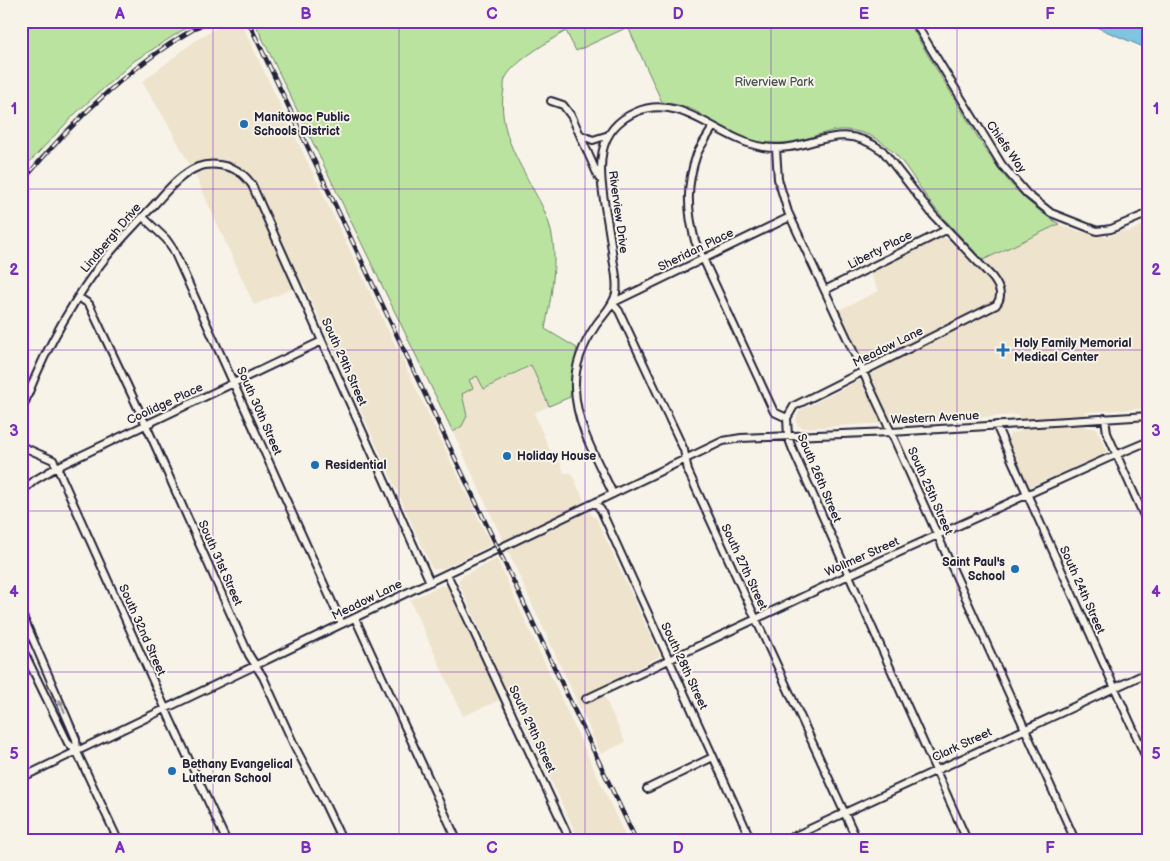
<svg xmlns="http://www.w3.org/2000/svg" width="1170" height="861" viewBox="0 0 1170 861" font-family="'Balsamiq Sans',sans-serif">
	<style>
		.built { fill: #eee3cd }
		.green { fill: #bae39f; stroke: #6e826d }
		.water { fill: #7ec5df; stroke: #59849d }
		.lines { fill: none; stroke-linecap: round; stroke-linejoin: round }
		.minor-casing { stroke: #22223b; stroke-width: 10 }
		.minor { stroke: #f7f3e8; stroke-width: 6 }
		.rail-casing { stroke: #22223b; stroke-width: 4.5 }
		.rail { stroke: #f7f3e8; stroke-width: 2.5; stroke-dasharray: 8; stroke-linecap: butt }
		.oneway { fill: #97959a }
		.grid { fill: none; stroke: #7b2cbf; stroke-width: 1; stroke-opacity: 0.55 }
		.poi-dot { fill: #1f6fb2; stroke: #f7f3e8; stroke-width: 2 }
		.labels { text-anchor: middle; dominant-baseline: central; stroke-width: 4; stroke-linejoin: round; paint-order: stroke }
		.park-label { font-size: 12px; fill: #485254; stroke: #f7f3e8 }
		.poi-label { font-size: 12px; font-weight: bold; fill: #22223b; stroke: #f7f3e8; text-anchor: start }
		.street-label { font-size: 12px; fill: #22223b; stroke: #f7f3e8 }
		.neatline { fill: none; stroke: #7b2cbf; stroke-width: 2 }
		.grid-label { font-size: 16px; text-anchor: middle; font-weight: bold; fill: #7b2cbf }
	</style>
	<rect width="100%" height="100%" fill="#f7f3e8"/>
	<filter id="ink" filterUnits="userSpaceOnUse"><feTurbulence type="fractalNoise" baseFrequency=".02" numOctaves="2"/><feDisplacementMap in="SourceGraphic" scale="10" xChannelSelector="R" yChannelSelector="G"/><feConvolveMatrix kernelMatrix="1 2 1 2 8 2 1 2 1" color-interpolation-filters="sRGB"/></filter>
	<g filter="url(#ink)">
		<path class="built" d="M228 21H240L491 545 441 569H433L431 566 304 284 254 305 197 179 168 124 142 82 195 41Z
			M1149 222V408L1086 412V428H1096L1107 451 1104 454 1029 487 1025 481 1007 439 1011 433 1020 432 1018 415 804 428 797 425 796 420 799 411 875 372 870 362H865L862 360 839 310 879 291 870 273 942 237 948 239 973 265 1058 224 1077 231 1107 237 1123 231 1129 232Z
			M531 365 549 406 534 413 551 453 556 451 564 473H571L591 515 596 518 660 656 600 687 625 742 601 754 453 432 462 426 461 394 469 380 477 376 484 389Z
			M497 559 528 627 627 840H579L511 695 463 716 410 600 440 586H447L476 650 487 645 458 581 462 576Z"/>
		<path class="green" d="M21 21H197L134 61 76 113 21 171Z
			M254 21H908C925 51 943 80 961 109 989 156 1010 195 1059 224L983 260C966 242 949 225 934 207 908 174 894 133 846 130 832 129 819 135 805 139 789 144 769 144 753 141 731 136 714 121 695 111 685 106 674 104 662 102L628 27 576 51 566 31C550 40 514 62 506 77 504 80 504 85 504 89 498 118 510 147 524 172 533 191 545 207 550 227 559 259 551 297 545 329L577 348 570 397 549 406 531 365 484 389 477 376 469 380 473 388 462 394 467 416 462 426 453 432Z"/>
		<path class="water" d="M1082 21H1149V50L1141 46Z"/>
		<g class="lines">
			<g class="minor-casing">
				<path id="minor" d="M914 21 1002 165 1027 194 1051 213 1097 231 1111 229 1149 213
					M551 101 563 105 572 117 599 178
					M713 127C708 136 701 145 697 154 686 185 687 210 695 241L774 412 787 418 788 437 793 450 967 840
					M580 135 593 140 609 135
					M776 149 778 179 788 212 891 432 1075 840
					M143 217 166 239 173 249 342 624
					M790 217 612 303 619 311 684 450 688 471 857 840
					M825 290 946 230
					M78 297 89 304 146 425 249 655 263 677 295 747 324 802 342 840
					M21 413C39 362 66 312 97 269 113 247 134 226 153 206 166 192 180 174 198 167 211 162 231 165 242 174 246 177 249 181 252 185L430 582
					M1105 418 1107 433 1149 527
					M996 425 1149 764
					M21 446 53 460 57 467 171 721 226 840
					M21 492 35 480 57 467 322 341
					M613 494C598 461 576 426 575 388 574 366 584 343 596 325 603 315 614 305 616 293 618 282 615 269 613 259 611 241 608 224 605 207 599 169 594 130 636 112 681 92 719 140 763 147 810 155 836 116 883 151L933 215 992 277C999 286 1004 296 996 305L794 406 787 418
					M595 503 601 510 751 840
					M447 574 570 840
					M21 612 76 739 77 752
					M355 618 457 840
					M21 646 68 743 77 752 118 840
					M586 699 849 575 1106 459 1149 441
					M21 778 723 441 741 438 891 432 1149 416
					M647 789 713 757
					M786 840 1149 672"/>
			</g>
			<use href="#minor" class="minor"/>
			<g class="rail-casing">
				<path id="rail" d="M248 21 636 840
					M21 183C74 119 134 61 208 21"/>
			</g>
			<use href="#rail" class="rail"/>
		</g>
		<defs><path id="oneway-solid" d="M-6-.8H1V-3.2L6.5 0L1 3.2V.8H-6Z" transform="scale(1.25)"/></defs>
		<use class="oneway" href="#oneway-solid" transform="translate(62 706) rotate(-113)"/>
	</g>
	<path class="grid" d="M213 21V840M399 21V840M585 21V840M771 21V840M957 21V840M21 189H1149M21 350H1149M21 511H1149M21 672H1149"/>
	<g class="poi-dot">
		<circle cx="244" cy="124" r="5"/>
		<path d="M1000.5 342.5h5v5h5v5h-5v5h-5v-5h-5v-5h5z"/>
		<circle cx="507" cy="456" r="5"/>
		<circle cx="315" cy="465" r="5"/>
		<circle cx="1015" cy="569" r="5"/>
		<circle cx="172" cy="771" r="5"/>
	</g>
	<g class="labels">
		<g class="park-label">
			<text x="774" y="82">Riverview Park</text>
		</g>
		<g class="poi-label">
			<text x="254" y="117">Manitowoc Public<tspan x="254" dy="14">Schools District</tspan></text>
			<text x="1014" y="343">Holy Family Memorial<tspan x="1014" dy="14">Medical Center</tspan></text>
			<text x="517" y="456">Holiday House</text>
			<text x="325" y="465">Residential</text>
			<text x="1005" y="562" text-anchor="end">Saint Paul's<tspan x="1005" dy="14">School</tspan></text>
			<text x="182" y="764">Bethany Evangelical<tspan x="182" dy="14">Lutheran School</tspan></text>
		</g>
		<g class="street-label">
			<text transform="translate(1006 147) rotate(55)">Chiefs Way</text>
			<text transform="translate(618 212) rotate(82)">Riverview Drive</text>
			<text transform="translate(111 238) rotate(-50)">Lindbergh Drive</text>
			<text transform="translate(696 250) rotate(-26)">Sheridan Place</text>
			<text transform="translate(880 250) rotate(-27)">Liberty Place</text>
			<text transform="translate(888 347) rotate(-26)">Meadow Lane</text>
			<text transform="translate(344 362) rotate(66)">South 29th Street</text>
			<text transform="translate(165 404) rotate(-25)">Coolidge Place</text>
			<text transform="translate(259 411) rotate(66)">South 30th Street</text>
			<text transform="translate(935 418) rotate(-3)">Western Avenue</text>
			<text transform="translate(819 478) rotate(67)">South 26th Street</text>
			<text transform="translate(930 491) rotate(66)">South 25th Street</text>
			<text transform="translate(862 557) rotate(-24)">Wollmer Street</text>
			<text transform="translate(220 563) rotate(66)">South 31st Street</text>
			<text transform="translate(744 567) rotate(65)">South 27th Street</text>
			<text transform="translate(1082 590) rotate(66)">South 24th Street</text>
			<text transform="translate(367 600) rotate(-26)">Meadow Lane</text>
			<text transform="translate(142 630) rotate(66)">South 32nd Street</text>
			<text transform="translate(684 666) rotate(65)">South 28th Street</text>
			<text transform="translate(532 729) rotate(65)">South 29th Street</text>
			<text transform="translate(962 745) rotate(-25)">Clark Street</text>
		</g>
	</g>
	<rect width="1170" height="861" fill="none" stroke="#f7f3e8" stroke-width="55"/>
	<rect x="28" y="28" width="1114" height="806" class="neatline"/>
	<g class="grid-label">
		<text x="120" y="19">A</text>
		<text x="306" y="19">B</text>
		<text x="492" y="19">C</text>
		<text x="678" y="19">D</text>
		<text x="864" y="19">E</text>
		<text x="1050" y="19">F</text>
		<text x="14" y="114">1</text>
		<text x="1156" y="114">1</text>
		<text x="14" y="275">2</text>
		<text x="1156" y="275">2</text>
		<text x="14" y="436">3</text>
		<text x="1156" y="436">3</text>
		<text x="14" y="597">4</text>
		<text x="1156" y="597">4</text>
		<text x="14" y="759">5</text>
		<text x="1156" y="759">5</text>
		<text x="120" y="853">A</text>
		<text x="306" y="853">B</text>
		<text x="492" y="853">C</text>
		<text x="678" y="853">D</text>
		<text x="864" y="853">E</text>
		<text x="1050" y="853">F</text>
	</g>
</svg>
